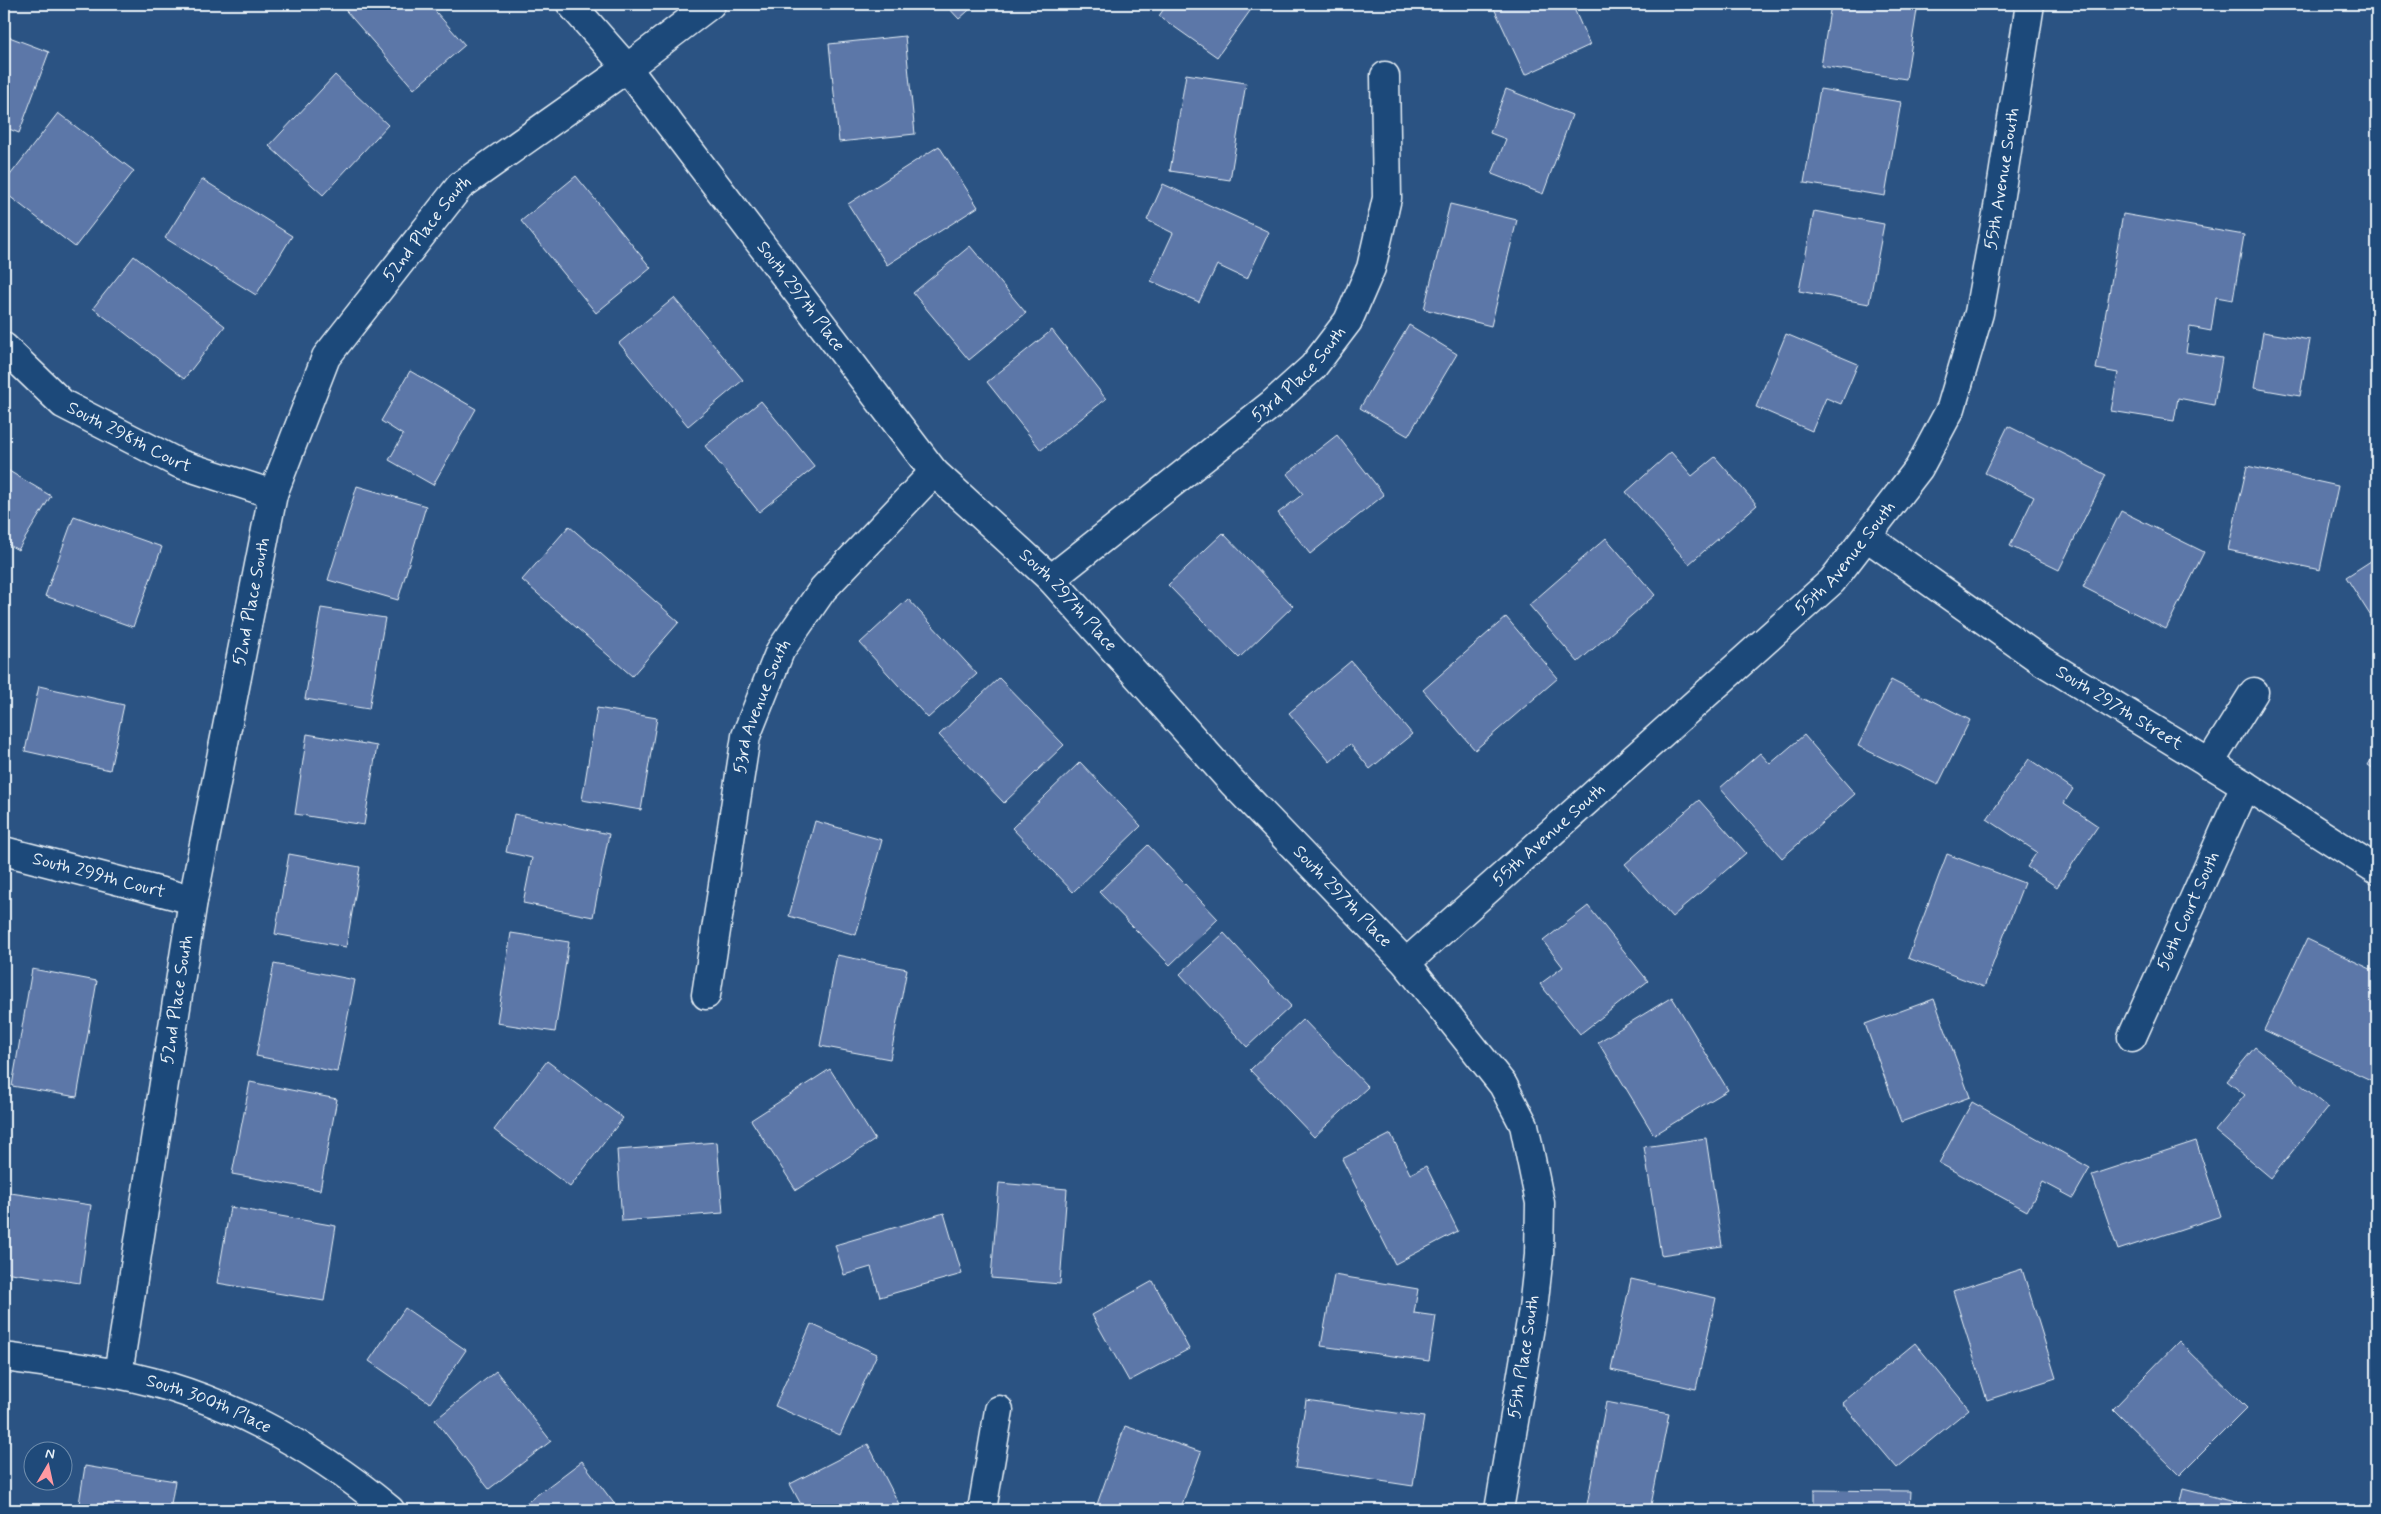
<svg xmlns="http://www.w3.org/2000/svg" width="2381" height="1514" viewBox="0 0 2381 1514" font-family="Mynerve,sans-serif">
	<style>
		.building { fill: #5c77a8; stroke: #e8f1f8 }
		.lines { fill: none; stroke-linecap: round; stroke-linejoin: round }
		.minor-casing { stroke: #e8f1f8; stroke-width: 31 }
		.minor { stroke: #1f4a7a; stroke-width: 28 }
		.labels { text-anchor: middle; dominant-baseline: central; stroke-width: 4; stroke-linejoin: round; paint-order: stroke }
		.street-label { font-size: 18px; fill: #e8f1f8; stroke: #1f4a7a }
	</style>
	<rect width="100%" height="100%" fill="#2b5383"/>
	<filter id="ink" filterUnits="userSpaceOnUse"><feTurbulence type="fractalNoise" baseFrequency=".02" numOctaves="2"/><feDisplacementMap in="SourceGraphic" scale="10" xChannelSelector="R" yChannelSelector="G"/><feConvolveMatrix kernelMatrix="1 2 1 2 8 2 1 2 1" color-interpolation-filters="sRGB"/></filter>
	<g filter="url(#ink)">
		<path class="building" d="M340 4H429L465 45 414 89Z
			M945 4H976L959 19Z
			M1167 4H1255L1217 57 1159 16Z
			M1492 4H1572L1590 45 1525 75Z
			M1831 4H1918L1906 79 1821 66Z
			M4 35 49 52 19 133 4 127Z
			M905 36 915 134 839 142 829 44Z
			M1186 74 1246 83 1230 180 1170 171Z
			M335 75 388 125 323 195 269 146Z
			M1506 89 1572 115 1543 194 1492 174 1506 139 1490 133Z
			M1820 89 1901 102 1885 196 1804 183Z
			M58 113 134 171 75 247 4 192V183Z
			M939 146 978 207 887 265 848 204Z
			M576 176 651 268 596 313 521 221Z
			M202 179 292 236 256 295 165 238Z
			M1163 184 1269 232 1247 279 1217 265 1199 302 1151 281 1173 233 1147 220Z
			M1450 204 1517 220 1491 326 1424 309Z
			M1814 211 1884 224 1869 304 1799 291Z
			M2123 214 2244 235 2233 300 2216 297 2211 331 2190 327 2186 352 2222 358 2214 405 2178 398 2174 421 2111 411 2118 373 2096 369Z
			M970 246 1026 313 969 360 913 293Z
			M134 256 225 326 184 379 93 308Z
			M674 298 743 380 688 426 619 343Z
			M1409 325 1457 354 1408 436 1360 408Z
			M1052 330 1106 399 1041 450 987 382Z
			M2263 332 2310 340 2300 396 2254 388Z
			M1786 334 1858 364 1841 404 1826 398 1812 431 1756 407Z
			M410 371 476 409 433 485 389 460 403 435 381 421Z
			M761 401 815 467 759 512 705 446Z
			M2008 426 2106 475 2059 570 2010 546 2034 497 1985 473Z
			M1337 435 1384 495 1310 554 1278 513 1303 494 1287 474Z
			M1671 452 1692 476 1715 457 1757 505 1689 564 1626 492Z
			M2247 466 2338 486 2320 570 2228 550Z
			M4 468 51 496 18 550 4 542Z
			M357 486 426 506 398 600 328 580Z
			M2121 511 2204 552 2166 629 2083 587Z
			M74 516 162 547 133 627 45 596Z
			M569 526 679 622 632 676 522 580Z
			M1223 533 1293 606 1239 658 1168 585Z
			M1606 538 1655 595 1578 662 1529 605Z
			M2377 557V626L2346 577Z
			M908 599 977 674 928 718 860 643Z
			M321 608 385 618 369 709 305 699Z
			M1506 617 1558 678 1475 750 1423 690Z
			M4 660H9L4 707Z
			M1351 661 1412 734 1370 769 1350 744 1330 762 1289 713Z
			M999 678 1064 745 1004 803 939 735Z
			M1891 680 1970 720 1938 785 1858 746Z
			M39 686 124 705 110 770 25 751Z
			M597 708 657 718 641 810 582 800Z
			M307 734 377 746 364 825 295 814Z
			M1804 735 1855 794 1782 858 1720 788 1760 753 1770 764Z
			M2377 750V771L2368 765Z
			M2029 759 2073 789 2064 803 2098 826 2057 887 2027 867 2037 852 1987 819Z
			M1080 762 1141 826 1073 892 1012 828Z
			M1699 800 1746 853 1672 917 1625 864Z
			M514 814 609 834 593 917 523 903 532 858 506 852Z
			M815 821 882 840 856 935 789 916Z
			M1148 845 1218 919 1170 965 1099 892Z
			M289 854 360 867 346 947 275 934Z
			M1947 854 2024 883 1984 987 1908 958Z
			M1588 906 1648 981 1580 1034 1540 984 1563 967 1543 941Z
			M511 933 569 942 555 1032 497 1023Z
			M1224 933 1291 1006 1247 1047 1180 974Z
			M2307 939 2377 972V1083L2264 1030Z
			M837 955 907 969 890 1059 820 1046Z
			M274 964 355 980 337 1072 256 1056Z
			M32 969 97 981 77 1097 12 1086Z
			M1672 997 1728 1090 1654 1135 1598 1042Z
			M1934 999 1970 1097 1901 1122 1865 1024Z
			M1303 1019 1368 1087 1314 1137 1250 1070Z
			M2255 1047 2328 1107 2271 1178 2215 1131 2245 1095 2227 1081Z
			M547 1061 623 1118 570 1187 494 1130Z
			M830 1069 875 1140 796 1190 751 1120Z
			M250 1082 337 1099 320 1190 232 1174Z
			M1972 1102 2090 1168 2073 1198 2043 1182 2027 1211 1939 1163Z
			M1391 1134 1410 1174 1426 1166 1458 1231 1395 1264 1342 1159Z
			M1706 1138 1722 1246 1661 1255 1644 1147Z
			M2196 1141 2221 1216 2118 1250 2092 1175Z
			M717 1142 723 1213 622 1221 617 1150Z
			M999 1183 1067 1189 1060 1284 991 1278Z
			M4 1192 91 1205 80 1283 4 1272Z
			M230 1207 336 1226 324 1301 217 1283Z
			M944 1213 962 1274 880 1297 871 1267 844 1275 835 1245Z
			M2022 1269 2056 1378 1987 1400 1953 1291Z
			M1334 1275 1418 1289 1414 1313 1436 1316 1429 1361 1321 1346Z
			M1631 1279 1716 1298 1696 1389 1611 1370Z
			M1153 1281 1189 1349 1129 1381 1092 1315Z
			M405 1308 466 1350 430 1403 369 1361Z
			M811 1324 877 1354 840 1435 775 1406Z
			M2179 1341 2247 1408 2180 1475 2113 1409Z
			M1915 1343 1969 1409 1897 1468 1842 1403Z
			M496 1371 551 1441 489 1489 435 1420Z
			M1306 1400 1424 1417 1413 1486 1295 1468Z
			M1606 1402 1669 1414 1650 1510H1586Z
			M1125 1426 1201 1452 1180 1510H1095Z
			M868 1444 902 1510H804L790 1484Z
			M582 1461 619 1510H517Z
			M85 1466 175 1481 170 1510H78Z
			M2183 1489 2247 1505 2246 1510H2178Z
			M1814 1490 1911 1491 1910 1510H1814Z"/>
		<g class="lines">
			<g class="minor-casing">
				<g id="minor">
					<path id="s1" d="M571 4 627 68 934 472 1051 579 1232 782 1406 963 1503 1085 1524 1125 1540 1203 1539 1255 1533 1309 1499 1510"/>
					<path id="s2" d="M4 347 63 404 180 464 273 494"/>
					<path id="s3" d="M1867 537 2042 661 2245 785 2377 870"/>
					<path id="s4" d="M1051 579 1272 404 1313 367 1348 321 1371 268 1387 198 1385 76"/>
					<path d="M2209 764 2254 692"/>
					<path id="s5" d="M4 851 193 900"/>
					<path id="s6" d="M1406 963 1832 581 1919 468 1951 408 1979 313 1997 214 2030 4"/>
					<path id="s7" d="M706 995 746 736 780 651 823 589 934 472"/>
					<path id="s8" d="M2132 1037 2245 785"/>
					<path id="s9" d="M4 1357C41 1362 79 1367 117 1374 218 1393 312 1445 390 1510"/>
					<path id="s10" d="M118 1374 193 900 273 494 326 357 460 186 627 68 711 4"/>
					<path d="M982 1510 999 1410"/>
				</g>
			</g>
			<use href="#minor" class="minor"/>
		</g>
	</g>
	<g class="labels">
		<g class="street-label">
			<text stroke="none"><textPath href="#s6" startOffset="1018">55th Avenue South</textPath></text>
			<text stroke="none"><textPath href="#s10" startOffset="1204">52nd Place South</textPath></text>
			<text stroke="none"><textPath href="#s1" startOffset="372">South 297th Place</textPath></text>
			<text stroke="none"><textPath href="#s4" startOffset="322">53rd Place South</textPath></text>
			<text stroke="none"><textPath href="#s2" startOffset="156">South 298th Court</textPath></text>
			<text stroke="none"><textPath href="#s6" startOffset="598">55th Avenue South</textPath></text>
			<text stroke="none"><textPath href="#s1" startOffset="778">South 297th Place</textPath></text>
			<text stroke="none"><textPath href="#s10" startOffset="784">52nd Place South</textPath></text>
			<text stroke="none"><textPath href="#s7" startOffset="295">53rd Avenue South</textPath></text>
			<text stroke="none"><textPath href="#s3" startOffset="305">South 297th Street</textPath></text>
			<text stroke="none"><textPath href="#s6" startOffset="192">55th Avenue South</textPath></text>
			<text stroke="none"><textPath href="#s5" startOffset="98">South 299th Court</textPath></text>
			<text stroke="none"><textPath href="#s1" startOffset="1182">South 297th Place</textPath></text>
			<text stroke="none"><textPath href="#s8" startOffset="138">56th Court South</textPath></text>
			<text stroke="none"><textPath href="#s10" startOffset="379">52nd Place South</textPath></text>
			<text transform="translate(1524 1357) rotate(-81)">55th Place South</text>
			<text stroke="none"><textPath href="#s9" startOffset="211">South 300th Place</textPath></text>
		</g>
	</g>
	<rect width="2381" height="1514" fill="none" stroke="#1f4a7a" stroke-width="20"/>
	<rect x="10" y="10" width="2361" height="1494" fill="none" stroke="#e8f1f8" stroke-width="2" filter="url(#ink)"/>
	<g transform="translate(48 1466) rotate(9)"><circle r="24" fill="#1f4a7a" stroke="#6f8dac"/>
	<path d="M0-4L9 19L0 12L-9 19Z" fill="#ff9aa2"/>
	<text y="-8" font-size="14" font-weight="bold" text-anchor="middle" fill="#e8f1f8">N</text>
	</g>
</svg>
